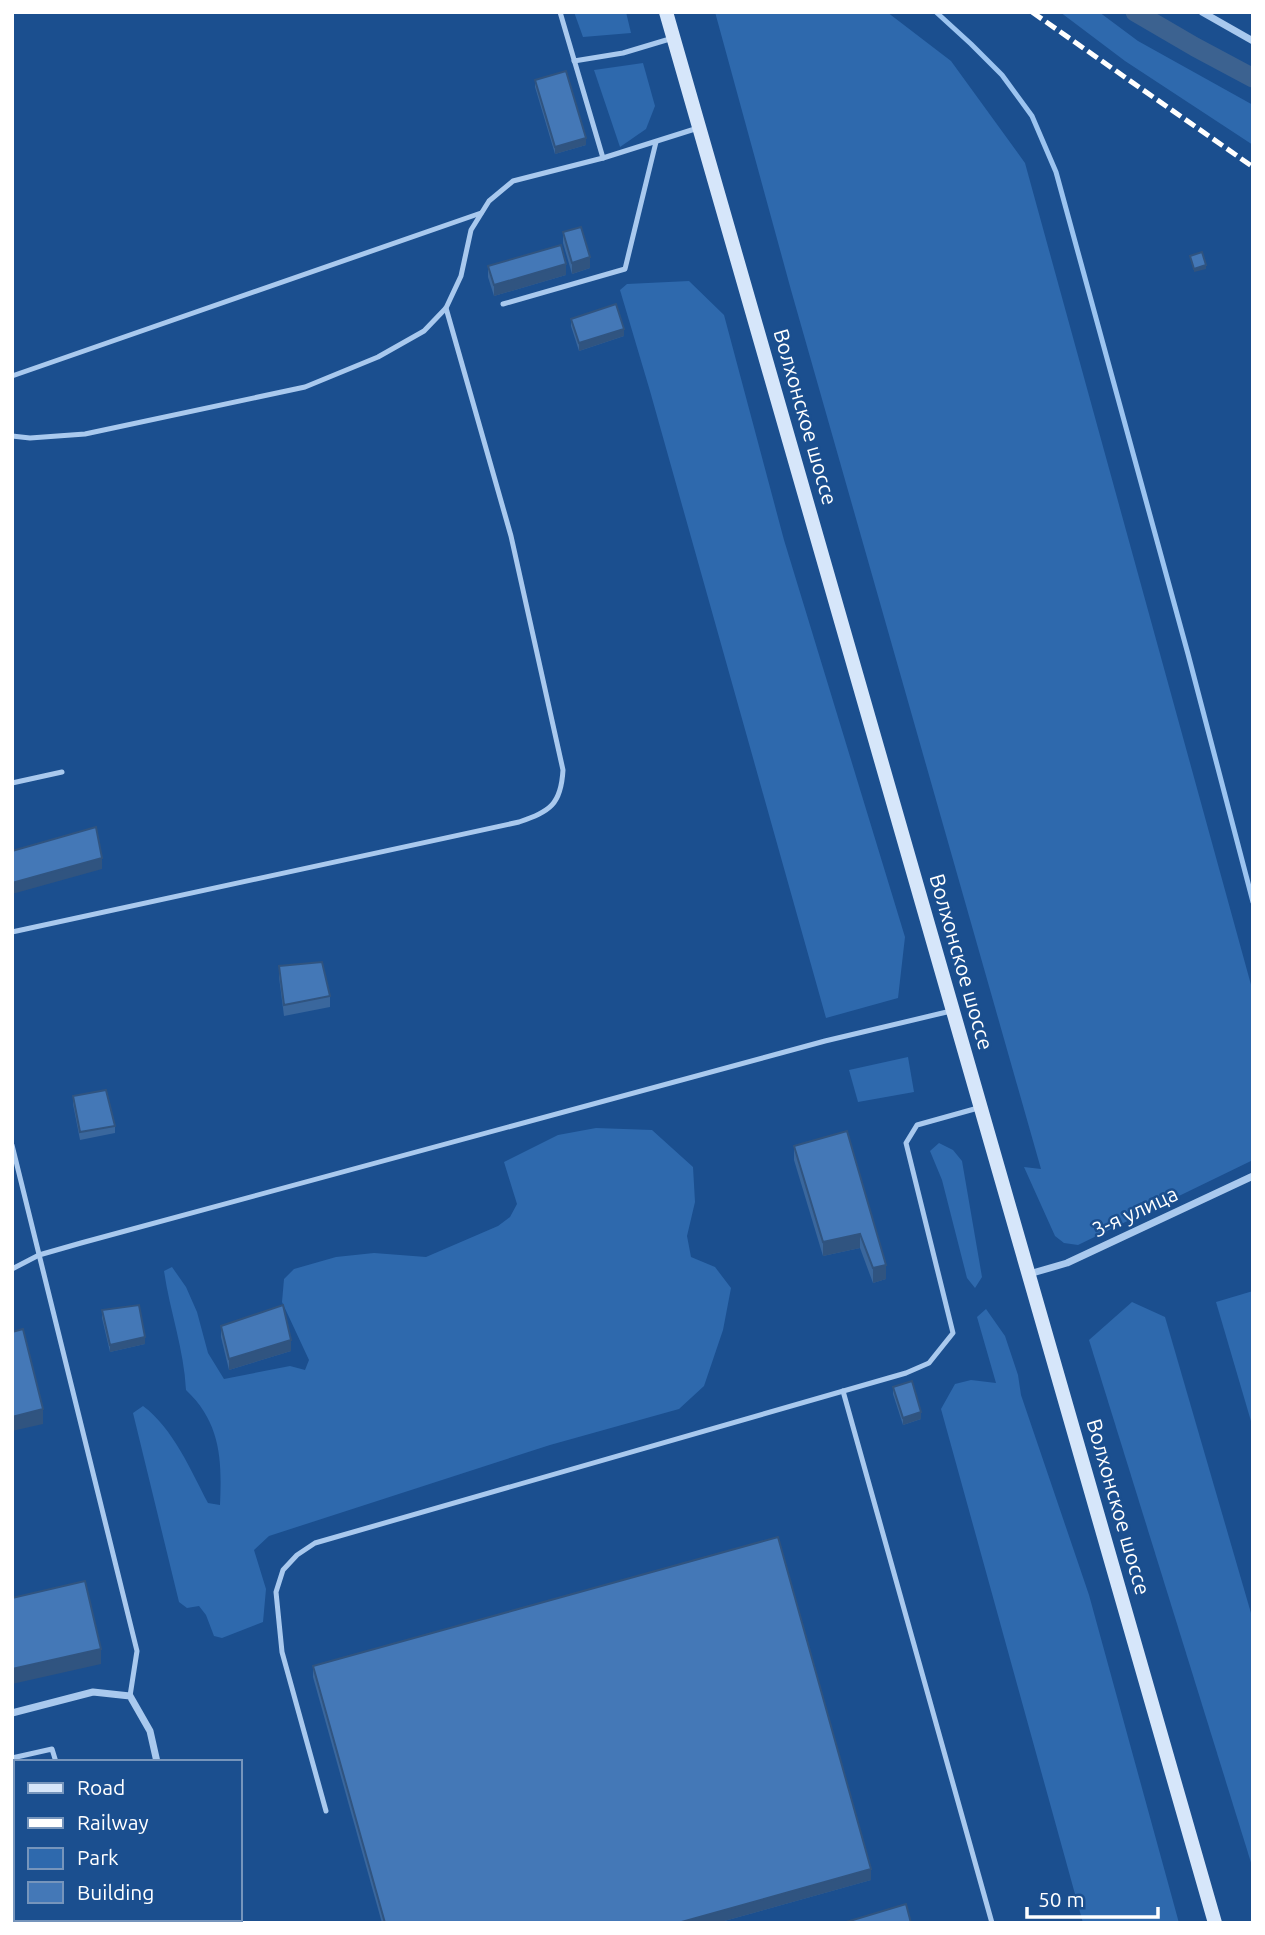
<svg xmlns="http://www.w3.org/2000/svg" width="1265" height="1935" font-family="Ubuntu,sans-serif">
  <rect width="100%" height="100%" fill="#1b4f8f"/>
  <!-- green -->
  <g fill="#2e69ad">
    <polygon points="574,12 626,12 631,33 583,37"/>
    <polygon points="715,12 887,12 951,61 1025,163 1253,992 1253,1160 1078,1245 1064,1243 1055,1236 1024,1167 1041,1169 791,290"/>
    <polygon points="1060,12 1099,12 1138,41 1253,105 1253,145 1125,61"/>
    <polygon points="643,63 655,106 646,129 620,147 594,70"/>
    <polygon points="689,281 724,315 784,540 905,937 898,998 826,1018 650,391 620,290 627,284"/>
    <polygon points="908,1057 914,1092 858,1102 849,1070"/>
    <path d="M596 1128 652 1130 693 1167 695 1202 687 1236 691 1257 715 1267 731 1288 723 1330 704 1386 679 1409 550 1445 269 1536 254 1550 266 1589 263 1622 222 1638 214 1636 206 1615 199 1606 187 1608 179 1602 133 1413 143 1406C173 1428 191 1471 208 1503L220 1505C222 1460 221 1423 186 1390 184 1349 170 1312 164 1271L172 1267 186 1287 197 1312 208 1353 224 1379 290 1366 305 1370 309 1360 282 1302 284 1279 294 1269 336 1257 374 1253 426 1257 498 1226 510 1217 517 1204 504 1162 558 1135Z"/>
    <polygon points="939,1143 953,1150 962,1161 982,1277 975,1288 967,1278 942,1180 930,1151"/>
    <polygon points="1253,1291 1253,1428 1216,1302"/>
    <polygon points="1132,1302 1165,1317 1253,1620 1253,1869 1089,1340"/>
    <polygon points="986,1309 1005,1336 1018,1375 1021,1395 1089,1595 1179,1923 1083,1923 941,1409 955,1384 971,1380 996,1383 977,1317"/>
  </g>
  <g fill="none" stroke-linecap="round" stroke-linejoin="round">
    <!-- stream -->
    <polyline stroke="#9cc4f0" stroke-width="5" points="936,12 971,44 1002,75 1032,116 1056,172 1188,654 1253,902"/>
    <!-- canal -->
    <polyline stroke="#3c6290" stroke-width="19" points="1135,12 1195,47 1253,78"/>
    <!-- service -->
    <g stroke="#a9c9ee" stroke-width="5">
      <polyline points="560,12 603,158"/>
      <polyline points="574,61 623,53 673,38"/>
      <polyline points="503,304 625,269 656,142"/>
      <polyline points="12,376 481,213"/>
      <polyline points="12,436 30,438 85,434 305,387 378,357 424,331 446,308 461,276 471,230 489,201 513,181 603,158 698,128"/>
      <polyline points="12,783 62,772"/>
      <path d="M12 932 519 822C550 811 561 805 563 770L511 536 446 308"/>
      <polyline points="12,1145 137,1651 130,1696"/>
      <polyline points="12,1269 39,1255 81,1243 825,1041 951,1011"/>
      <polyline points="843,1391 992,1923"/>
      <polyline points="12,1758 52,1749 56,1762"/>
      <polyline points="326,1811 282,1652 276,1592 283,1570 297,1555 315,1543 906,1373 929,1363 953,1333 906,1143 917,1125 978,1108"/>
      <polyline points="96,1923 110,1919"/>
    </g>
    <!-- minor -->
    <g stroke="#a9c9ee" stroke-width="7">
      <polyline points="1202,12 1253,41"/>
      <polyline points="1029,1274 1067,1263 1253,1176"/>
      <polyline points="12,1713 93,1692 130,1696 150,1731 157,1762"/>
      <polyline points="196,1919 197,1923"/>
    </g>
    <!-- secondary -->
    <polyline stroke="#d6e6fa" stroke-width="14" points="666,12 1215,1923"/>
    <!-- rail -->
    <polyline stroke="#fff" stroke-width="5" stroke-dasharray="12 5" stroke-linecap="butt" points="1032,12 1253,167"/>
  </g>
  <!-- wall -->
  <g fill="#3a679d">
    <polygon points="535,80 586,145 555,154 535,87"/>
    <polygon points="563,232 590,268 572,274 563,243"/>
    <polygon points="488,266 566,275 494,296 488,277"/>
    <polygon points="571,319 624,336 579,351 571,326"/>
    <polygon points="279,966 330,996 330,1007 284,1016 279,977"/>
    <polygon points="73,1096 115,1126 115,1133 80,1140 73,1104"/>
    <polygon points="847,1131 886,1279 873,1283 860,1248 823,1256 794,1160 794,1146"/>
    <polygon points="102,1310 145,1344 110,1352 102,1318"/>
    <polygon points="221,1326 291,1351 229,1370 221,1337"/>
    <polygon points="893,1387 921,1419 903,1425 893,1394"/>
    <polygon points="313,1666 871,1880 717,1923 382,1923 313,1677"/>
  </g>
  <!-- shaded-wall -->
  <g fill="#305480">
    <polygon points="586,138 586,145 555,154 555,147"/>
    <polygon points="590,257 590,268 572,274 572,263"/>
    <polygon points="566,264 566,275 494,296 494,285"/>
    <polygon points="1206,265 1206,269 1194,272 1194,269"/>
    <polygon points="624,329 624,336 579,351 579,343"/>
    <polygon points="102,858 102,869 12,894 12,883"/>
    <polygon points="860,1234 860,1248 823,1256 823,1242"/>
    <polygon points="886,1265 886,1279 873,1283 873,1268"/>
    <polygon points="145,1337 145,1344 110,1352 110,1345"/>
    <polygon points="291,1340 291,1351 229,1370 229,1359"/>
    <polygon points="43,1409 43,1424 12,1431 12,1417"/>
    <polygon points="921,1412 921,1419 903,1425 903,1418"/>
    <polygon points="101,1649 101,1664 12,1684 12,1669"/>
    <polygon points="871,1869 871,1880 717,1923 678,1923"/>
    <polygon points="16,1916 16,1919 32,1919 18,1923 12,1923 12,1917"/>
  </g>
  <!-- building -->
  <g fill="#4478b7" stroke="#305480" stroke-width="2">
    <polygon points="566,71 586,138 555,147 535,80"/>
    <polygon points="581,227 590,257 572,263 563,232"/>
    <polygon points="561,245 566,264 494,285 488,266"/>
    <polygon points="1202,252 1206,265 1194,269 1190,256"/>
    <polygon points="616,304 624,329 579,343 571,319"/>
    <polygon points="96,827 102,858 12,883 12,851"/>
    <polygon points="322,962 330,996 284,1005 279,966"/>
    <polygon points="106,1090 115,1126 80,1132 73,1096"/>
    <polygon points="847,1131 886,1265 873,1268 860,1234 823,1242 794,1146"/>
    <polygon points="139,1305 145,1337 110,1345 102,1310"/>
    <polygon points="283,1305 291,1340 229,1359 221,1326"/>
    <polygon points="23,1329 43,1409 12,1417 12,1332"/>
    <polygon points="912,1381 921,1412 903,1418 893,1387"/>
    <polygon points="778,1537 871,1869 678,1923 385,1923 313,1666"/>
    <polygon points="85,1581 101,1649 12,1669 12,1598"/>
    <polygon points="12,1797 16,1812 16,1916 12,1917"/>
    <polygon points="906,1904 911,1923 843,1923"/>
  </g>
  <g text-anchor="middle" stroke-width="5" stroke-linejoin="round" paint-order="stroke">
    <!-- street labels -->
    <g font-size="21" fill="#fff" stroke="#1b4f8f">
      <text transform="translate(805 417) rotate(74)" y="7">Волхонское шоссе</text>
      <text transform="translate(961 962) rotate(74)" y="7">Волхонское шоссе</text>
      <text transform="translate(1135 1212) rotate(-25)" y="7">3-я улица</text>
      <text transform="translate(1118 1507) rotate(74)" y="7">Волхонское шоссе</text>
    </g>
  </g>
  <!-- border -->
  <rect width="1265" height="1935" fill="none" stroke="#ffffff" stroke-width="28"/>
  <!-- legend -->
  <rect x="14" y="1760" width="228" height="161" fill="#1b4f8f" stroke="#7695bc" stroke-width="2"/>
  <rect x="28" y="1783" width="35" height="10" fill="#d6e6fa" stroke="#7695bc" stroke-width="2"/>
  <text x="77" y="1795" font-size="21" fill="#ffffff">Road</text>
  <rect x="28" y="1818" width="35" height="10" fill="#ffffff" stroke="#7695bc" stroke-width="2"/>
  <text x="77" y="1830" font-size="21" fill="#ffffff">Railway</text>
  <rect x="28" y="1848" width="35" height="21" fill="#2e69ad" stroke="#7695bc" stroke-width="2"/>
  <text x="77" y="1865" font-size="21" fill="#ffffff">Park</text>
  <rect x="28" y="1882" width="35" height="21" fill="#4478b7" stroke="#7695bc" stroke-width="2"/>
  <text x="77" y="1900" font-size="21" fill="#ffffff">Building</text>
  <!-- scale -->
  <path d="M1027 1907v10h131v-10" fill="none" stroke="#ffffff" stroke-width="3.5"/>
  <text x="1038" y="1907" font-size="21" fill="#ffffff" stroke="#1b4f8f" stroke-width="5" paint-order="stroke">50 m</text>
</svg>
